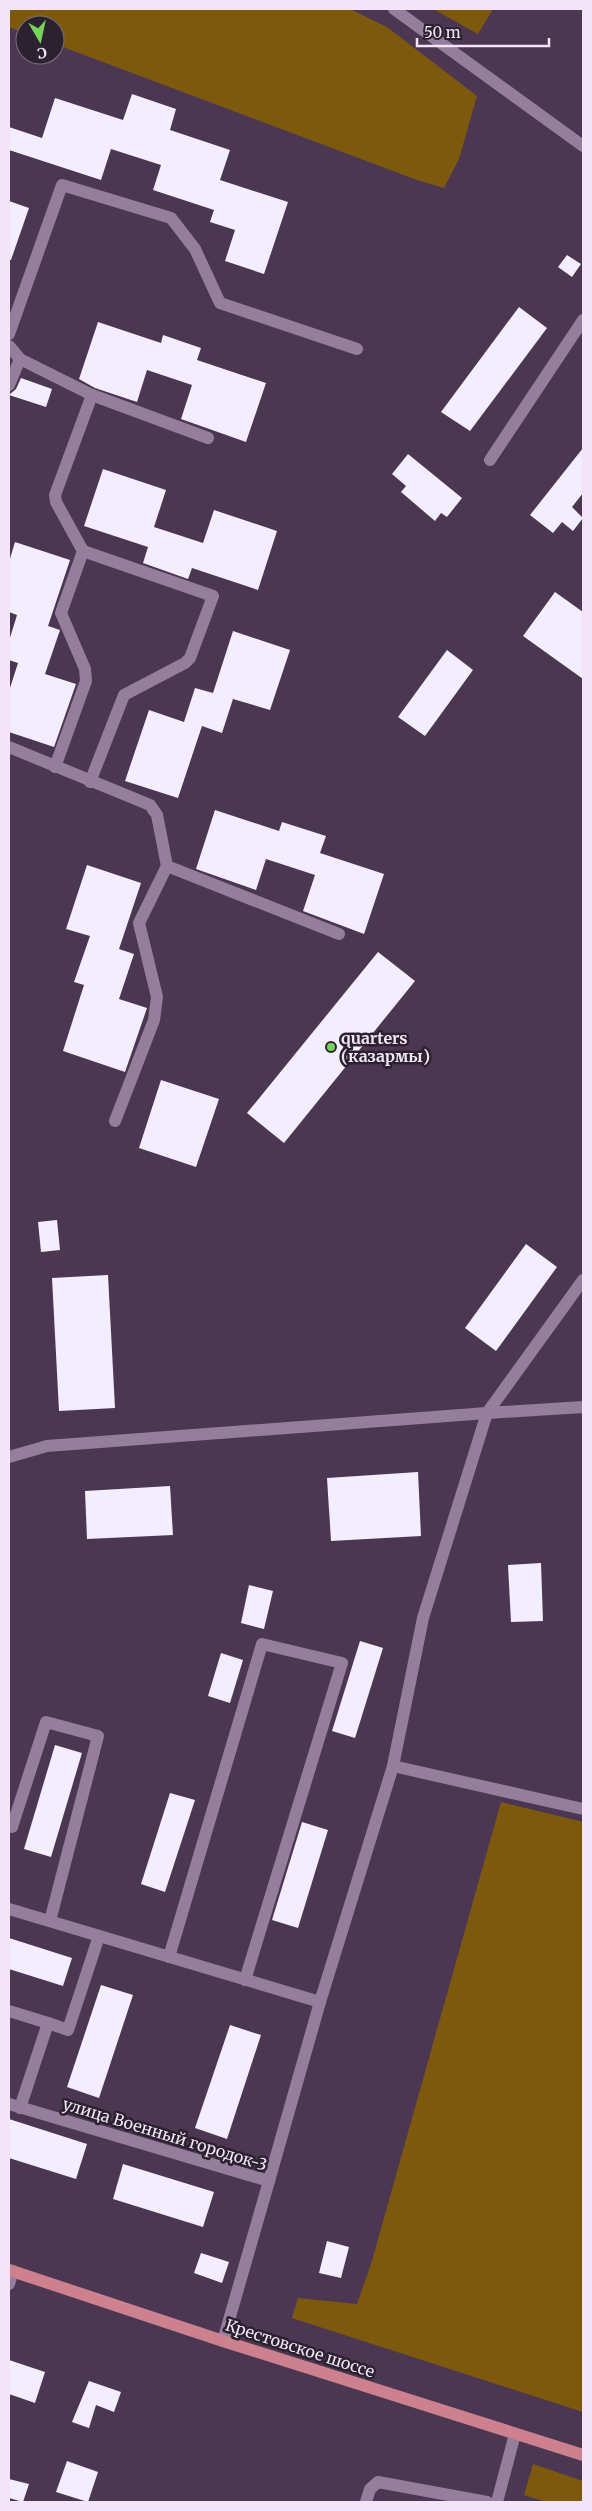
<svg xmlns="http://www.w3.org/2000/svg" width="592" height="2511" font-family="Merriweather,serif">
  <rect width="100%" height="100%" fill="#4c3752"/>
  <!-- green -->
  <g fill="#7d590e">
    <polygon points="9,9 350,9 387,27 477,96 459,159 444,188 417,180 55,44 55,25 25,25 25,33 9,27"/>
    <polygon points="433,9 493,9 478,34"/>
    <polygon points="501,1802 583,1822 583,2412 292,2318 298,2298 357,2304 371,2264"/>
    <polygon points="533,2464 583,2481 583,2502 546,2502 524,2495"/>
  </g>
  <!-- building -->
  <g fill="#f2eefd">
    <polygon points="132,94 176,109 170,130 230,150 220,180 288,202 264,274 225,261 235,230 210,222 214,210 153,190 161,165 111,149 101,180 9,150 9,127 42,138 55,98 123,120"/>
    <polygon points="9,201 29,208 11,260 9,260"/>
    <polygon points="567,255 581,264 572,277 558,267"/>
    <polygon points="519,307 547,328 470,431 441,412"/>
    <polygon points="98,322 161,343 163,335 201,348 197,360 266,383 246,442 181,419 192,385 147,370 137,402 95,388 79,379"/>
    <polygon points="21,378 52,389 46,407 9,395 16,389"/>
    <polygon points="583,448 583,493 572,507 583,518 573,531 562,522 553,533 530,515"/>
    <polygon points="408,454 462,498 447,517 441,513 435,521 401,492 406,486 392,474"/>
    <polygon points="103,469 166,490 154,527 203,543 214,510 277,531 258,590 192,568 188,579 143,563 148,547 84,526"/>
    <polygon points="15,542 70,560 48,626 60,630 45,674 76,684 54,747 9,732 9,691 18,663 9,660 9,641 17,615 9,612 9,562"/>
    <polygon points="555,592 583,612 583,679 523,636"/>
    <polygon points="233,631 290,650 270,710 233,699 222,733 202,726 178,798 125,781 149,710 184,722 195,688 213,693"/>
    <polygon points="447,650 473,670 425,736 398,717"/>
    <polygon points="215,810 279,831 282,822 326,836 320,853 384,874 364,934 303,911 315,875 266,859 256,890 196,869"/>
    <polygon points="87,865 141,883 119,949 134,954 119,999 147,1008 125,1072 63,1051 84,985 74,982 90,936 66,929"/>
    <polygon points="378,952 415,981 284,1143 247,1113"/>
    <polygon points="161,1080 219,1099 196,1167 139,1148"/>
    <polygon points="57,1220 60,1250 41,1252 38,1222"/>
    <polygon points="526,1244 557,1267 496,1351 465,1328"/>
    <polygon points="108,1275 115,1408 59,1411 52,1278"/>
    <polygon points="418,1472 421,1536 331,1541 327,1478"/>
    <polygon points="170,1486 173,1535 87,1539 85,1491"/>
    <polygon points="541,1563 543,1621 511,1622 508,1565"/>
    <polygon points="249,1585 273,1591 264,1629 241,1623"/>
    <polygon points="360,1641 383,1648 355,1738 332,1731"/>
    <polygon points="221,1653 243,1660 230,1703 208,1696"/>
    <polygon points="55,1745 82,1753 51,1857 24,1849"/>
    <polygon points="170,1793 195,1800 165,1892 141,1884"/>
    <polygon points="302,1822 328,1830 298,1928 272,1920"/>
    <polygon points="9,1938 72,1958 63,1986 9,1969"/>
    <polygon points="101,1985 133,1995 99,2098 67,2087"/>
    <polygon points="230,2025 261,2035 227,2139 195,2128"/>
    <polygon points="9,2119 87,2144 76,2179 9,2158"/>
    <polygon points="123,2164 214,2192 203,2227 113,2199"/>
    <polygon points="327,2241 349,2247 341,2278 319,2273"/>
    <polygon points="201,2253 229,2262 222,2283 194,2273"/>
    <polygon points="9,2360 45,2372 35,2403 9,2394"/>
    <polygon points="89,2381 121,2392 114,2412 96,2405 89,2428 72,2422"/>
    <polygon points="67,2461 98,2472 88,2502 56,2492"/>
    <polygon points="9,2479 29,2484 23,2502 9,2498"/>
  </g>
  <g fill="none" stroke-linecap="round" stroke-linejoin="round">
    <!-- minor -->
    <g stroke="#957d9c" stroke-width="12">
      <polyline points="394,9 583,146"/>
      <polyline points="9,334 62,185 171,218 195,249 220,303 357,349"/>
      <polyline points="9,346 20,359 9,385"/>
      <polyline points="20,359 92,395 208,438"/>
      <polyline points="490,460 583,320"/>
      <polyline points="83,551 213,596 190,658 185,663 124,695 90,782"/>
      <polyline points="9,747 150,805 157,815 167,866 339,934"/>
      <polyline points="55,767 86,681 85,669 61,613 83,551 56,502 55,495 92,395"/>
      <polyline points="115,1121 154,1020 157,997 139,923 167,866"/>
      <polyline points="9,1457 47,1446 487,1413 583,1280"/>
      <polyline points="393,1766 583,1809"/>
      <polyline points="9,1826 12,1827 46,1722 98,1736 50,1921"/>
      <polyline points="9,1909 320,2002"/>
      <polyline points="169,1957 262,1644 342,1663 245,1980"/>
      <polyline points="9,2011 48,2023"/>
      <polyline points="9,2104 269,2181 223,2341"/>
      <polyline points="20,2108 48,2023 68,2030 99,1936"/>
      <polyline points="269,2181 320,2002 393,1766 423,1618 487,1413 583,1407"/>
      <polyline points="9,2284 13,2271"/>
      <polyline points="366,2502 370,2489 378,2482 487,2502"/>
      <polyline points="497,2502 515,2434"/>
    </g>
    <!-- major -->
    <polyline stroke="#cd818f" stroke-width="12" points="9,2270 223,2341 583,2455"/>
  </g>
  <!-- markers -->
  <circle fill="#77d259" stroke="#2c222f" stroke-width="2" cx="331" cy="1047" r="5"/>
  <g text-anchor="middle" stroke-width="5" stroke-linejoin="round" paint-order="stroke">
    <!-- poi labels -->
    <g font-size="16" font-weight="bold" fill="#f3e5f7" stroke="#2c222f" text-anchor="start">
      <text x="341" y="1044">quarters<tspan x="341" dy="18">(казармы)</tspan></text>
    </g>
    <!-- street labels -->
    <g font-size="16" fill="#f3e5f7" stroke="#2c222f">
      <text transform="translate(165 2134) rotate(17)" y="6">улица Военный городок-3</text>
      <text transform="translate(300 2348) rotate(18)" y="6">Крестовское шоссе</text>
    </g>
  </g>
  <!-- border -->
  <rect width="592" height="2511" fill="none" stroke="#f3e5f7" stroke-width="20"/>
  <!-- north arrow -->
  <g transform="translate(40 40) rotate(171)"><circle r="24" fill="#2c222f" stroke="#7c707f"/>
  <path d="M0-4L9 19L0 12L-9 19Z" fill="#77d259"/>
  <text y="-8" font-size="14" font-weight="bold" text-anchor="middle" fill="#f3e5f7">С</text>
  </g>
  <!-- scale -->
  <path d="M417 38v8h132v-8" fill="none" stroke="#f3e5f7" stroke-width="2.5"/>
  <text x="424" y="38" font-size="15" fill="#f3e5f7" stroke="#2c222f" stroke-width="4" paint-order="stroke">50 m</text>
</svg>
